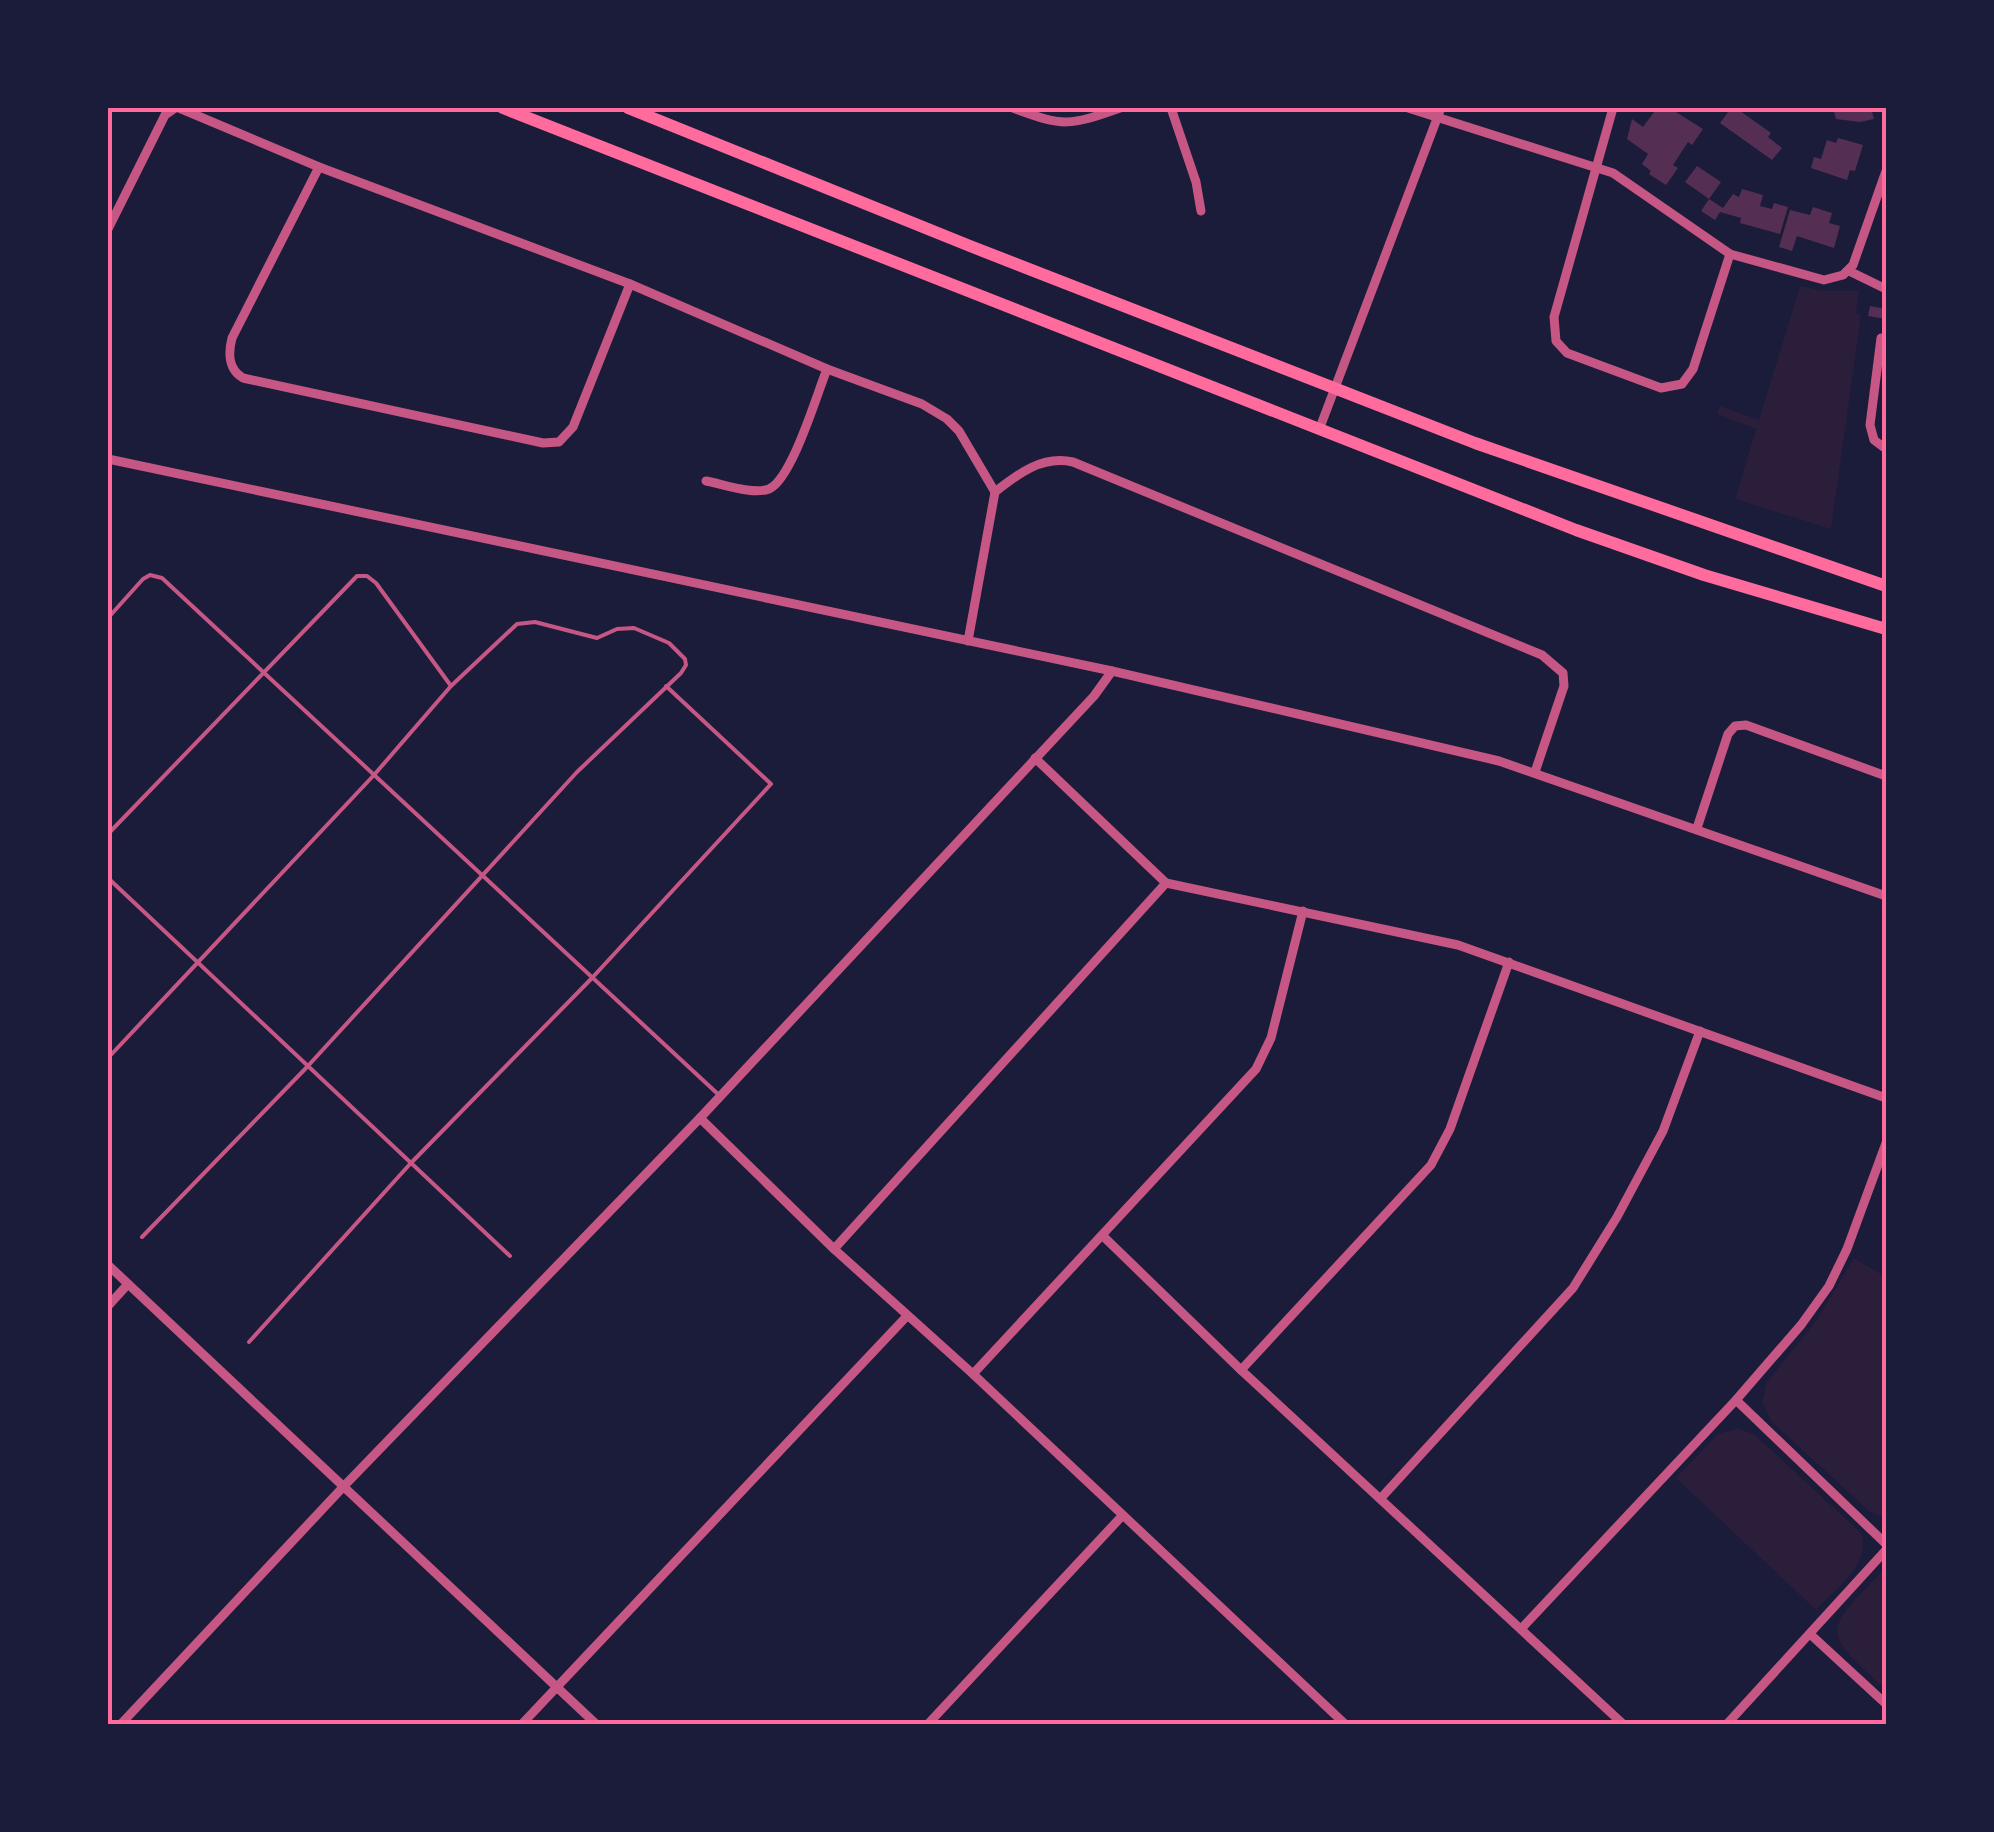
<svg xmlns="http://www.w3.org/2000/svg" width="1994" height="1832" font-family="'Roboto Condensed',sans-serif">
  <rect width="100%" height="100%" fill="#1b1b3a"/>
  <!-- green -->
  <g fill="#2a1e3b">
    <polygon points="1800,286 1825,291 1859,291 1856,313 1861,315 1831,529 1735,499 1756,429 1717,414 1720,406 1759,420"/>
    <polygon points="1854,1258 1886,1277 1886,1519 1869,1511 1771,1421 1762,1402 1767,1382 1816,1321"/>
    <path d="M1738 1428 1755 1435 1861 1533C1871 1565 1836 1588 1816 1610L1676 1478 1718 1434Z"/>
    <path d="M1886 1567V1690C1818 1626 1824 1634 1886 1567Z"/>
  </g>
  <!-- building -->
  <g fill="#542f53">
    <polygon points="1657,108 1676,112 1703,129 1692,145 1688,142 1673,165 1678,168 1666,185 1649,174 1651,171 1642,164 1648,154 1627,139 1632,119 1643,127"/>
    <polygon points="1731,108 1736,108 1771,133 1768,137 1782,148 1772,160 1720,123"/>
    <polygon points="1833,108 1871,108 1874,119 1860,122 1836,119"/>
    <polygon points="1838,138 1863,145 1855,171 1850,170 1847,180 1811,168 1814,157 1821,159 1827,140 1836,143"/>
    <polygon points="1697,166 1721,182 1709,199 1685,182"/>
    <polygon points="1742,189 1763,195 1760,206 1772,209 1774,203 1788,207 1780,234 1740,223 1741,218 1720,212 1715,220 1701,211 1709,199 1723,208 1733,194 1739,197"/>
    <polygon points="1813,207 1832,213 1829,223 1840,226 1834,248 1797,236 1792,251 1779,247 1790,210 1810,215"/>
    <polygon points="1870,306 1886,309 1886,319 1868,316"/>
  </g>
  <g fill="none" stroke-linecap="round" stroke-linejoin="round">
    <!-- service -->
    <g stroke="#c65784" stroke-width="4">
      <polyline points="108,618 143,579 150,575 162,578 720,1096"/>
      <polyline points="108,834 357,576 367,576 376,583 451,686"/>
      <polyline points="108,878 510,1256"/>
      <polyline points="108,1058 374,775 451,686 517,624 535,622 597,638 617,629 634,628 669,643 685,659 686,665 681,673 577,772 307,1067 142,1237"/>
      <polyline points="249,1342 410,1164 592,978 771,784 666,686"/>
    </g>
    <!-- minor -->
    <g stroke="#c65784" stroke-width="9">
      <polyline points="179,108 319,167 630,284 827,369 922,404 947,419 959,431 995,492"/>
      <path d="M1013 108C1064 127 1069 126 1120 108"/>
      <polyline points="1171,108 1196,182 1201,211"/>
      <polyline points="1408,108 1613,173 1730,254 1824,280 1843,275 1853,265 1886,171"/>
      <polyline points="1613,108 1554,317 1556,341 1567,353 1661,388 1682,384 1693,369 1730,254"/>
      <path d="M319 167 232 338C228 354 228 369 243 378L543 443 559 442 573 427 630 284"/>
      <polyline points="108,229 165,115 175,108"/>
      <polyline points="1849,271 1886,289"/>
      <polyline points="1881,338 1870,425 1874,440 1886,449"/>
      <polyline points="1319,430 1441,108"/>
      <polyline points="108,459 1112,671 1499,761 1886,896"/>
      <path d="M706 481C723 484 753 495 769 489 792 479 817 394 827 369"/>
      <path d="M968 641 995 492C1018 474 1042 455 1073 462L1542 655 1563 673 1564 686 1535 772"/>
      <polyline points="1035,758 1166,883 1458,945 1886,1098"/>
      <polyline points="1697,828 1728,734 1735,726 1746,725 1886,776"/>
      <polyline points="700,1118 834,1249 973,1374 1345,1724"/>
      <polyline points="1103,1236 1241,1370 1623,1724"/>
      <polyline points="834,1249 1166,883"/>
      <polyline points="108,1265 596,1724"/>
      <polyline points="108,1306 128,1284"/>
      <polyline points="1241,1370 1431,1165 1450,1129 1509,962"/>
      <polyline points="973,1374 1256,1069 1271,1038 1303,911"/>
      <polyline points="1736,1400 1886,1544"/>
      <polyline points="1381,1498 1573,1288 1617,1217 1663,1131 1700,1031"/>
      <polyline points="1521,1629 1736,1400 1801,1325 1829,1286 1847,1249 1886,1143"/>
      <polyline points="1810,1634 1886,1704"/>
      <polyline points="121,1724 345,1485 700,1118 1094,696 1112,671"/>
      <polyline points="522,1724 907,1316"/>
      <polyline points="928,1724 1122,1516"/>
      <polyline points="1727,1724 1886,1550"/>
    </g>
    <!-- secondary -->
    <g stroke="#ff6b9d" stroke-width="12">
      <polyline points="503,108 1576,530 1704,575 1886,629"/>
      <polyline points="628,108 970,246 1475,443 1886,586"/>
    </g>
  </g>
  <!-- border -->
  <rect width="1994" height="1832" fill="none" stroke="#1b1b3a" stroke-width="220"/>
  <rect x="110" y="110" width="1774" height="1612" fill="none" stroke="#ff6b9d" stroke-width="4"/>
</svg>
